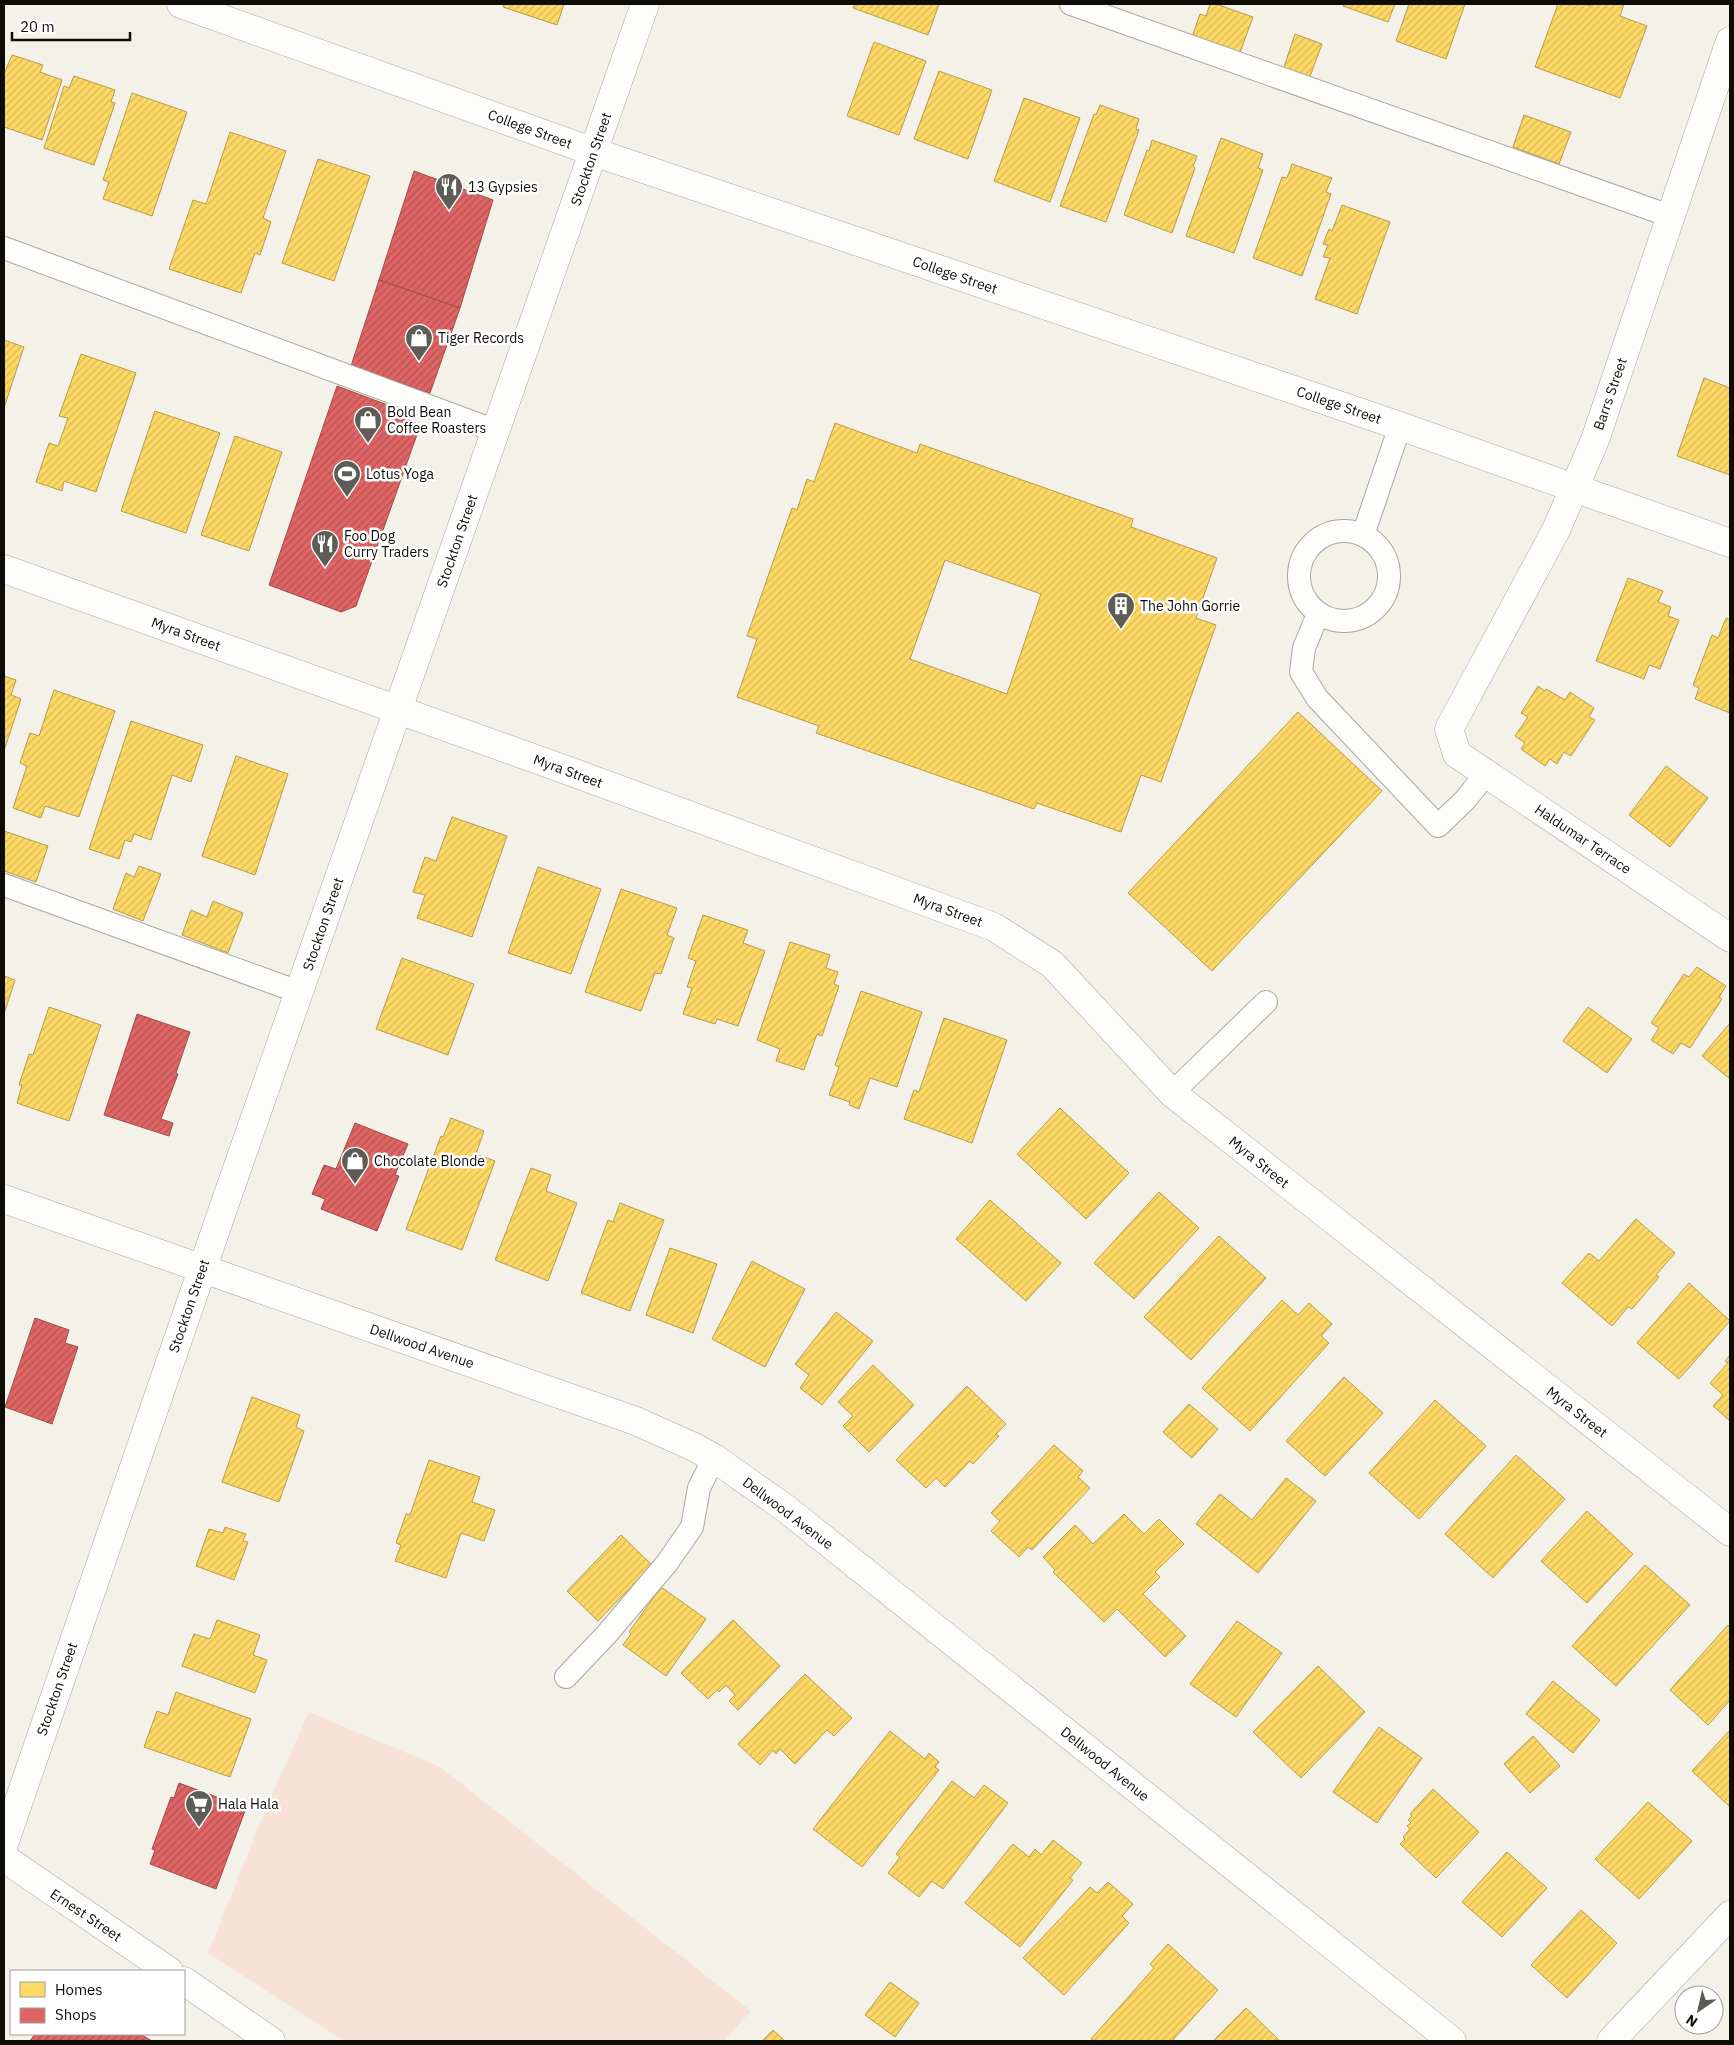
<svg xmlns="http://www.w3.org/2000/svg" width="1734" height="2045" font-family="'IBM Plex Sans',sans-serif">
  <defs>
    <pattern id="homes-hatch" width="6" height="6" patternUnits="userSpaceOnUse" patternTransform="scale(1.25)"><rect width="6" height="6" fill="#ffd966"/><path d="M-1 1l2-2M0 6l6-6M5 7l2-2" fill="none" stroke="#d9b957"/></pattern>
    <pattern id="shops-hatch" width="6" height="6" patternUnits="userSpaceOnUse" patternTransform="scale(1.25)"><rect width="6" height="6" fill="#e06666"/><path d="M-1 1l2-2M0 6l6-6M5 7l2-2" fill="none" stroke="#b45252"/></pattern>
  </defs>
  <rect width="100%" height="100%" fill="#f4f1e9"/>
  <!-- grass -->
  <polygon fill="#f8e2d8" points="309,1712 440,1767 751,2011 724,2041 344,2041 208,1953 266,1808"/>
  <!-- homes -->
  <g fill="url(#homes-hatch)" stroke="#b79c4a" fill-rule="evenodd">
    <polygon points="504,4 564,4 557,25 503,7"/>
    <polygon points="855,4 939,4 928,35 853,8"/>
    <polygon points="1210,4 1216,4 1253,17 1239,55 1192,37 1200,14 1206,16"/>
    <polygon points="1344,4 1395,4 1388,22 1343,6"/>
    <polygon points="1409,4 1465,4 1446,59 1396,41"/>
    <polygon points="1558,4 1585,4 1590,6 1590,4 1624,4 1620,16 1647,26 1620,98 1535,67"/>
    <polygon points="1295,34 1322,44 1309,79 1283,70"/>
    <polygon points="874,42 926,61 899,135 847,116"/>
    <polygon points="12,55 43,65 40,72 62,80 42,140 4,127 4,74"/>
    <polygon points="939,71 992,90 968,159 914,139"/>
    <polygon points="74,76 115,90 111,102 115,103 94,165 44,148 64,86 69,88"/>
    <polygon points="132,93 187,112 152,216 103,199 109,182 103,180"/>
    <polygon points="1024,98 1080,118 1050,202 994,181"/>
    <polygon points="1100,105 1139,119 1136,129 1139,130 1106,222 1060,206 1094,114 1096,115"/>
    <polygon points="1524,115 1571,132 1559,164 1513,147"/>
    <polygon points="230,132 286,151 263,218 271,222 260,255 255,253 241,293 169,269 193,200 206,204"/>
    <polygon points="1221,138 1263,154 1258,168 1263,170 1234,253 1186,236"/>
    <polygon points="1152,140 1197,156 1193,167 1195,168 1172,233 1124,215 1147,150 1149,151"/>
    <polygon points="318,159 370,176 334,281 282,263"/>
    <polygon points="1292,164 1332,178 1326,192 1331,194 1302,276 1253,258 1282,177 1287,178"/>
    <polygon points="1342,205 1390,222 1357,314 1315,299 1330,258 1323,257 1328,245 1323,244 1329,229 1332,231"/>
    <polygon points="4,340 24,347 4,408"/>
    <polygon points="81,354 136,373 96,492 64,481 62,491 36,482 49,443 58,446 68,418 59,416"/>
    <polygon points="1704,378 1730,388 1730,475 1677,456"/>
    <polygon points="155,411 220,433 186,533 121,511"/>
    <path d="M835 423 917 453 920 444 1133 519 1131 527 1217 558 1196 618 1216 625 1161 782 1141 775 1121 832 1037 803 1034 809 816 733 819 726 737 697 757 639 747 636 792 508 797 510 807 479 814 482ZM945 560 1041 594 1007 694 910 659Z"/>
    <polygon points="235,436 282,452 249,551 201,535"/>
    <polygon points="1628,578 1663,591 1658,602 1671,607 1668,616 1679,620 1660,669 1649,665 1644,679 1596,661"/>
    <polygon points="1726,618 1730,620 1730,713 1695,699 1699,688 1693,685 1712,635 1718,638"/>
    <polygon points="4,676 16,680 11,695 21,699 4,751"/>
    <polygon points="1538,686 1545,691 1546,689 1565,700 1570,692 1594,708 1589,717 1595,720 1571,756 1564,752 1557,764 1550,759 1545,766 1521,749 1525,743 1515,736 1528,717 1521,713"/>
    <polygon points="54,690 115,711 79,817 45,806 41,818 13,808 27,766 20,763 30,733 39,736"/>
    <polygon points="1298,712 1382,791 1212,971 1128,893"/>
    <polygon points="131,721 203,745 191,782 172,775 151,840 134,834 131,842 125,840 119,859 89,849"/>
    <polygon points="236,756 288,774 255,875 202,856"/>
    <polygon points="1666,766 1708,798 1670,847 1629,815"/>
    <polygon points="452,817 507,836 472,937 417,918 425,895 413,892 425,857 436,861"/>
    <polygon points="4,831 48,846 36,882 4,871"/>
    <polygon points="139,866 161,874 143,921 113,909 126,873 134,877"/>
    <polygon points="538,867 601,889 571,974 508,953"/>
    <polygon points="621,889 677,908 667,935 674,938 661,974 655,973 641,1011 585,992"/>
    <polygon points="213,901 243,913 228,953 182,935 191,910 207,917"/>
    <polygon points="703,915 748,930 743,943 765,951 738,1026 717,1019 715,1024 683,1014 692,988 687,987 696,961 688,958"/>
    <polygon points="790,942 830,955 826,968 838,972 834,984 839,986 822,1036 817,1034 804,1070 776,1061 780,1049 757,1040"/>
    <polygon points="402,958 474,984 448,1055 376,1029"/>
    <polygon points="1697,967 1726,986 1719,997 1722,999 1690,1048 1681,1043 1673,1054 1651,1040 1659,1028 1651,1023 1684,974 1689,977"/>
    <polygon points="4,976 15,980 4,1014"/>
    <polygon points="861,991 922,1012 897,1087 870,1078 859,1109 849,1105 850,1102 829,1095 839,1067 835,1065"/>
    <polygon points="49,1007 101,1025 69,1121 17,1103 22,1085 19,1085 29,1054 33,1055"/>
    <polygon points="1588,1007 1632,1039 1607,1073 1563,1041"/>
    <polygon points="944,1018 1007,1040 972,1143 904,1119 914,1090 919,1092"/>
    <polygon points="1730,1023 1730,1079 1702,1056"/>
    <polygon points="1060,1108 1129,1173 1086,1219 1017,1154"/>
    <polygon points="451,1118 484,1131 476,1154 495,1161 462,1250 406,1229 441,1136 443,1137"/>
    <polygon points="531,1168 551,1175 546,1191 577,1203 548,1281 495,1260"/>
    <polygon points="1159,1192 1199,1228 1134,1299 1094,1263"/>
    <polygon points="990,1200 1061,1263 1026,1301 956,1239"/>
    <polygon points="620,1203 664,1220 630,1311 581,1293 608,1220 613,1222"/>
    <polygon points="1636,1219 1675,1253 1656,1275 1659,1277 1632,1309 1628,1307 1612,1326 1562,1283 1589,1253 1599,1261"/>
    <polygon points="1219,1236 1266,1278 1191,1360 1144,1317"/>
    <polygon points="670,1248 717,1264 693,1333 646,1315"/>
    <polygon points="752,1261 805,1289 765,1367 712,1339"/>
    <polygon points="1689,1283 1730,1321 1679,1379 1637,1343"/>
    <polygon points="1282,1300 1298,1315 1309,1303 1332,1324 1321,1336 1329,1343 1250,1431 1202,1388"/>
    <polygon points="836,1312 873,1341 822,1405 800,1388 809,1375 795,1364"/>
    <polygon points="1730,1355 1730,1421 1713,1406 1723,1395 1710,1383 1728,1363 1725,1361"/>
    <polygon points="873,1365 914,1405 869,1452 843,1426 853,1416 838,1402"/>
    <polygon points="1344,1377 1383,1413 1325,1476 1286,1441"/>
    <polygon points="967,1386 1006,1424 996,1434 999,1436 973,1464 970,1461 945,1487 936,1478 926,1488 896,1460"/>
    <polygon points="252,1397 300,1415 296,1427 304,1431 279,1502 222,1482"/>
    <polygon points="1435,1400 1486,1446 1419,1519 1369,1473"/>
    <polygon points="1189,1404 1218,1429 1192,1458 1163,1432"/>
    <polygon points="1054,1445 1083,1471 1078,1477 1090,1488 1032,1550 1028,1547 1019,1557 991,1531 1000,1521 991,1513"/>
    <polygon points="1516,1455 1565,1499 1493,1578 1445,1534"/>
    <polygon points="429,1460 480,1477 472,1502 495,1510 484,1541 461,1533 446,1578 395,1561 401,1545 396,1543 406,1514 410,1515"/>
    <polygon points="1286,1478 1316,1501 1258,1573 1196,1524 1220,1494 1252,1520"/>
    <polygon points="1587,1511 1633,1554 1587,1603 1541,1561"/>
    <polygon points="1124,1514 1144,1534 1159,1519 1184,1544 1155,1572 1160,1577 1143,1594 1186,1636 1165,1657 1117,1609 1104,1622 1053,1572 1055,1570 1043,1557 1075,1525 1093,1544"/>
    <polygon points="225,1527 246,1534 243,1541 248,1542 234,1580 196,1566 209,1529 223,1533"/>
    <polygon points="621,1535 652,1565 598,1621 567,1591"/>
    <polygon points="1645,1565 1690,1605 1616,1686 1572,1646"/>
    <polygon points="661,1587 706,1619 666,1676 623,1645 631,1634 629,1632"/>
    <polygon points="217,1620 260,1635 253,1655 267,1660 255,1693 182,1666 194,1634 210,1639"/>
    <polygon points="733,1620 780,1666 738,1710 729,1701 735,1695 726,1685 719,1692 717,1690 708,1699 681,1673"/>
    <polygon points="1237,1621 1282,1653 1236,1717 1190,1684"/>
    <polygon points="1728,1625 1730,1627 1730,1700 1708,1725 1670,1690"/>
    <polygon points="1318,1666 1365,1712 1301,1778 1253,1732"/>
    <polygon points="805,1674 852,1718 834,1736 827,1730 795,1764 780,1749 776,1754 773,1750 760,1765 738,1744"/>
    <polygon points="1553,1681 1600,1720 1573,1753 1526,1714"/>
    <polygon points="176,1692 251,1719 230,1777 144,1747 157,1711 168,1715"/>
    <polygon points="1379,1727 1422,1758 1377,1823 1333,1792"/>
    <polygon points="1730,1730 1730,1807 1692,1771"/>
    <polygon points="890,1731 925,1759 929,1753 939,1762 935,1767 939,1770 862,1867 813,1829"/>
    <polygon points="1533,1736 1560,1766 1530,1793 1504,1764"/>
    <polygon points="952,1781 974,1798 984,1785 1008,1803 943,1889 932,1881 919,1897 888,1873 900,1857 896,1854"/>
    <polygon points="1433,1789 1479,1832 1436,1878 1400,1844 1405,1839 1403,1837 1410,1829 1407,1826 1411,1823 1408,1820 1412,1816 1410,1814"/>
    <polygon points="1648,1802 1692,1841 1639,1899 1595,1859"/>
    <polygon points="1053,1840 1082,1863 1070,1878 1073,1880 1020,1947 965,1903 1013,1844 1029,1857 1035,1849 1041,1855"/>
    <polygon points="1507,1852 1547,1888 1502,1937 1462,1902"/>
    <polygon points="1108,1882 1133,1904 1122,1916 1129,1923 1064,1995 1023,1958 1090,1887 1097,1893"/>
    <polygon points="1581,1910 1617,1943 1567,1998 1531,1965"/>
    <polygon points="1168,1944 1218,1990 1172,2041 1094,2041 1091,2039 1154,1968 1150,1964"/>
    <polygon points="890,1982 919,2003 895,2037 865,2015"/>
    <polygon points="1246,2008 1280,2041 1213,2041"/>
    <polygon points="773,2030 785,2041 762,2041"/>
  </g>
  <!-- shops -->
  <g fill="url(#shops-hatch)" stroke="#a14b4a">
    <polygon points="414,171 493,200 460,308 379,280"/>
    <polygon points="379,280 460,308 430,393 351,366"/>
    <polygon points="337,386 409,413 419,429 356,606 341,612 269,585"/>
    <polygon points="137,1014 190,1032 176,1073 178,1074 161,1119 173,1123 169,1136 104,1115"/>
    <polygon points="355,1123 408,1144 395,1175 399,1176 377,1231 321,1209 325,1199 312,1194 324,1165 336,1169"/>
    <polygon points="35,1318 69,1330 65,1343 78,1347 52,1424 5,1407"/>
    <polygon points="179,1783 246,1808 216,1889 150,1864 155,1850 152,1849 171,1797 174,1798"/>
    <polygon points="35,2034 140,2034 152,2041 30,2041"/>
  </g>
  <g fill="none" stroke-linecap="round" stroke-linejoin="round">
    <defs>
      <g id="service">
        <polyline points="1071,4 1670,216"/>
        <polyline points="4,248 496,431"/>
        <circle cx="1344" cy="576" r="45"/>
        <polyline points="1363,535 1400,426"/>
        <polyline points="1318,614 1304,648 1301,672 1317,698 1438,826 1465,800 1486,774"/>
        <polyline points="4,885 299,992"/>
        <polyline points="1172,1093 1266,1002"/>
        <polyline points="566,1677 606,1635 667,1563 692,1527 699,1488 714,1458"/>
      </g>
      <g id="minor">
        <polyline points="1730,41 1595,440 1556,530 1449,729 1457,754 1730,938"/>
        <polyline points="1574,488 1730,543"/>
        <polyline points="4,569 569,771 994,927 1052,964 1172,1093 1730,1532"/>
        <polyline points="4,1199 636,1421 694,1447 714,1458 785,1508 1452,2041"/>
        <polyline points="4,1858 169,1971"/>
        <polyline points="184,1981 271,2041"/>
        <polyline points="1611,2041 1730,1915"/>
      </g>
      <polyline id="tertiary" points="181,4 594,152 1400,426 1574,488"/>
      <polyline id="secondary" points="4,1844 224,1206 645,4"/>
    </defs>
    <!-- service casing -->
    <use href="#service" stroke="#a9a7a0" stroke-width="24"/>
    <!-- minor casing -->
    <use href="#minor" stroke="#a9a7a0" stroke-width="29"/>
    <!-- tertiary casing -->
    <use href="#tertiary" stroke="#a9a7a0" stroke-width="29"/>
    <!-- secondary casing -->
    <use href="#secondary" stroke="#a9a7a0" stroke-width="29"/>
    <!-- service -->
    <use href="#service" stroke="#fdfdfc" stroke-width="22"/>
    <!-- minor -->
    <use href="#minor" stroke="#fdfdfc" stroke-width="28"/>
    <!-- tertiary -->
    <use href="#tertiary" stroke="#fdfdfc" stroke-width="28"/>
    <!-- secondary -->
    <use href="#secondary" stroke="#fdfdfc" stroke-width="28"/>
  </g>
  <!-- icons -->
  <defs>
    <symbol id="restaurant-pin" viewBox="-11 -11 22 30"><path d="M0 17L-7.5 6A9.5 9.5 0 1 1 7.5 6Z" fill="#5e5c56" stroke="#fff"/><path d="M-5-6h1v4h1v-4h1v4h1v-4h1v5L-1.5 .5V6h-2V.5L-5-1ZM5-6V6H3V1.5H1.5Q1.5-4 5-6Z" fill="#fff"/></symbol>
    <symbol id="shop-pin" viewBox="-11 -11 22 30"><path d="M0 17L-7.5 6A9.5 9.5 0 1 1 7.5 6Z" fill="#5e5c56" stroke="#fff"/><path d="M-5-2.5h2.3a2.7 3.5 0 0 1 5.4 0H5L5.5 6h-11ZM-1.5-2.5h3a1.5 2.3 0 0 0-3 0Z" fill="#fff"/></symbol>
    <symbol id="stadium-pin" viewBox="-11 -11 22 30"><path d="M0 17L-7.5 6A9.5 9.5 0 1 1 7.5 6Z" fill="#5e5c56" stroke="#fff"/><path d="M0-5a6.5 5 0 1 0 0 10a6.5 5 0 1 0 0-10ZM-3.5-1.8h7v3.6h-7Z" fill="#fff"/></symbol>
    <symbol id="building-pin" viewBox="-11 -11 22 30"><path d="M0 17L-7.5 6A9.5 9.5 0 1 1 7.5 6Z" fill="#5e5c56" stroke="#fff"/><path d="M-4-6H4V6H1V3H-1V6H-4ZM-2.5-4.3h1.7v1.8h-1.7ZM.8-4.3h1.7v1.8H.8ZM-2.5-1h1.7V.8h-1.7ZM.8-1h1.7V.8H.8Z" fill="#fff"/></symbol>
    <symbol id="supermarket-pin" viewBox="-11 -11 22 30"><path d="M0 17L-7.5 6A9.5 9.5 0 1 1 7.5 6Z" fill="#5e5c56" stroke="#fff"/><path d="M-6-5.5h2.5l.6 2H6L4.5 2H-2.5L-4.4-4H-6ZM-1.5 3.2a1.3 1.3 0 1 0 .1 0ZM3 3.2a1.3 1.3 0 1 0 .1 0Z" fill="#fff"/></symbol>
  </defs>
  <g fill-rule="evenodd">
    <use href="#restaurant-pin" x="433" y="171" width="32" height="43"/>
    <use href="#shop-pin" x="403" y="322" width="32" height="43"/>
    <use href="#shop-pin" x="352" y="404" width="32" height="43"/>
    <use href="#stadium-pin" x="331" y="458" width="32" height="43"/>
    <use href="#restaurant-pin" x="309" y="528" width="32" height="43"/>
    <use href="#building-pin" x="1105" y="590" width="32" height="43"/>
    <use href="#shop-pin" x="339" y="1145" width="32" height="43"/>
    <use href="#supermarket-pin" x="183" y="1788" width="32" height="43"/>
  </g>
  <g text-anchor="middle" stroke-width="5" stroke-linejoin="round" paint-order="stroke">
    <!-- street labels -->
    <g font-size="14" fill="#0e0c07" stroke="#fff">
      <text transform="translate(530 129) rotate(20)" y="5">College Street</text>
      <text transform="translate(591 159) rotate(-71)" y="5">Stockton Street</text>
      <text transform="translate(955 275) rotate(19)" y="5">College Street</text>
      <text transform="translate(1610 394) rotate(-71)" y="5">Barrs Street</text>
      <text transform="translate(1339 405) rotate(19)" y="5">College Street</text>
      <text transform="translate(457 541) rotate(-71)" y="5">Stockton Street</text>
      <text transform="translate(186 634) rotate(20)" y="5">Myra Street</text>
      <text transform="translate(568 771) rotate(20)" y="5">Myra Street</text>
      <text transform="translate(1583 839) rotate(34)" y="5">Haldumar Terrace</text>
      <text transform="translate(948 910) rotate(20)" y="5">Myra Street</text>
      <text transform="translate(323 924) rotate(-71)" y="5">Stockton Street</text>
      <text transform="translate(1259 1162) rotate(39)" y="5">Myra Street</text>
      <text transform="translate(189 1306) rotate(-71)" y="5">Stockton Street</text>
      <text transform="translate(422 1346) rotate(19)" y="5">Dellwood Avenue</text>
      <text transform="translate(1577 1412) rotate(38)" y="5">Myra Street</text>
      <text transform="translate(788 1513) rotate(37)" y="5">Dellwood Avenue</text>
      <text transform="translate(57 1689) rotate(-71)" y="5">Stockton Street</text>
      <text transform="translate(1105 1764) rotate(39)" y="5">Dellwood Avenue</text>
      <text transform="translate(86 1915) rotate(34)" y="5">Ernest Street</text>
    </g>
    <!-- poi labels -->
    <g font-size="14" fill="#0e0c07" stroke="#fff" text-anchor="start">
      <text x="468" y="192">13 Gypsies</text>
      <text x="438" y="343">Tiger Records</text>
      <text x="387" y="417">Bold Bean<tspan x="387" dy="16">Coffee Roasters</tspan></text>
      <text x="366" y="479">Lotus Yoga</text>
      <text x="344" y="541">Foo Dog<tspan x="344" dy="16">Curry Traders</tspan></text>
      <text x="1140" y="611">The John Gorrie</text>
      <text x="374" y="1166">Chocolate Blonde</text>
      <text x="218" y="1809">Hala Hala</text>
    </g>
  </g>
  <!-- border -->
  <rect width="1734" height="2045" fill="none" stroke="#0e0c07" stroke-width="10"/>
  <!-- legend -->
  <rect x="10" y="1970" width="175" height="65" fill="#ffffff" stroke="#9f9e9c"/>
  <rect x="20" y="1982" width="25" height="15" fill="#ffd966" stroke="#9f9e9c"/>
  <text x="55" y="1995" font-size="15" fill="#0e0c07">Homes</text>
  <rect x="20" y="2008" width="25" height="15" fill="#e06666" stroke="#9f9e9c"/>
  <text x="55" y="2020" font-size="15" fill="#0e0c07">Shops</text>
  <!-- north arrow -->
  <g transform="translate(1699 2010) rotate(214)"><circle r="24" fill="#ffffff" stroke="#9f9e9c"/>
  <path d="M0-4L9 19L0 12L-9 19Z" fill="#5e5c56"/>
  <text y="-8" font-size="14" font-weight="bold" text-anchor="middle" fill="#0e0c07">N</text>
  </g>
  <!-- scale -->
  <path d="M12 32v8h118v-8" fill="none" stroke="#0e0c07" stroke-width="2.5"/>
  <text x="20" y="32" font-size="15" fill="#0e0c07" stroke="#ffffff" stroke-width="4" paint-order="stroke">20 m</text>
</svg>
